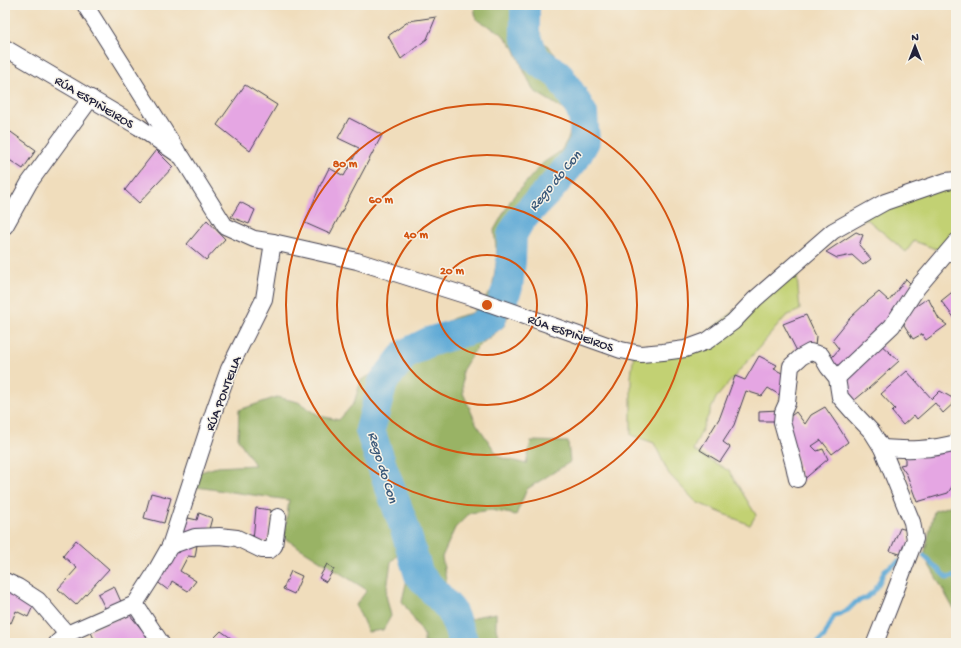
<svg xmlns="http://www.w3.org/2000/svg" width="961" height="648" font-family="'Gochi Hand',sans-serif">
  <rect width="100%" height="100%" fill="#f7f3e8"/>
  <filter id="ink" filterUnits="userSpaceOnUse"><feTurbulence type="fractalNoise" baseFrequency=".025" numOctaves="2"/><feDisplacementMap in="SourceGraphic" scale="8" xChannelSelector="R" yChannelSelector="G"/><feConvolveMatrix kernelMatrix="1 2 1 2 8 2 1 2 1" color-interpolation-filters="sRGB"/></filter>
  <filter id="wash" filterUnits="userSpaceOnUse"><feTurbulence type="fractalNoise" baseFrequency=".012" numOctaves="4" result="noise"/><feDisplacementMap in="SourceGraphic" scale="16" xChannelSelector="R" yChannelSelector="G"/><feGaussianBlur stdDeviation="0.9" result="paint"/><feColorMatrix in="noise" values="0 0 0 0 0 0 0 0 0 0 0 0 0 0 0 0 0 1.4 0 .05"/><feComposite in="paint" operator="in"/></filter>
  <g filter="url(#wash)">
    <rect width="100%" height="100%" fill="#f0ddbc"/>
    <!-- green -->
    <g fill="#c2d173" stroke="#727a57">
      <polygon points="956,180 956,232 941,251 914,241 906,252 868,220 853,220"/>
      <polygon points="796,264 800,310 786,316 716,398 693,450 729,471 756,515 750,525 696,502 669,474 654,443 631,435 631,377 634,352 685,349"/>
    </g>
    <!-- forest -->
    <g fill="#99b365" stroke="#5e6a50">
      <polygon points="474,5 534,5 533,14 543,41 569,70 584,95 591,113 589,152 524,228 522,252 518,290 504,326 476,348 462,371 463,393 476,423 499,457 526,464 531,441 568,442 570,462 527,489 516,515 491,510 470,513 455,528 442,557 447,586 459,603 469,620 479,616 496,613 496,629 500,643 424,643 424,635 402,601 409,570 399,554 391,562 386,595 391,616 383,630 368,632 356,605 367,590 284,538 289,500 189,486 197,473 217,467 255,465 238,439 239,410 277,397 298,402 320,416 339,420 354,403 361,380 387,366 404,344 456,317 472,313 492,290 497,257 494,230 512,198 543,163 561,151 569,137 571,118 560,107 534,91 524,71 514,48 501,33 476,19"/>
      <polygon points="956,504 956,613 924,556 934,511"/>
    </g>
    <g fill="none" stroke-linecap="round" stroke-linejoin="round">
      <!-- stream -->
      <g stroke="#5ca8d5" stroke-width="5">
        <polyline points="924,556 947,578 956,576"/>
        <polyline points="818,643 824,637 834,616 848,610 856,602 866,598 876,589 885,570 898,562"/>
      </g>
      <!-- river -->
      <g stroke="#5ca8d5" stroke-width="30">
        <polyline points="503,299 508,287 511,261 512,235 521,219 551,188 575,159 585,141 583,114 572,95 558,74 536,60 525,34 525,5"/>
        <polyline points="464,643 463,640 451,610 419,575 403,523 382,466 370,430 383,382 405,354 429,342 476,328 492,317"/>
      </g>
    </g>
    <g id="blocks">
      <!-- building -->
      <g fill="#e5a6e3">
        <polygon points="436,17 427,39 401,59 388,36 409,21"/>
        <polygon points="245,85 277,105 250,151 217,125"/>
        <polygon points="349,118 382,135 330,234 305,223 320,186 329,168 344,176 359,148 338,138"/>
        <polygon points="8,130 36,150 23,169 5,157 5,133"/>
        <polygon points="156,150 173,167 139,203 125,190"/>
        <polygon points="240,202 255,210 249,224 231,217"/>
        <polygon points="207,220 225,239 206,260 187,244"/>
        <polygon points="856,232 863,235 859,245 871,259 863,265 852,255 837,258 826,252"/>
        <polygon points="906,279 913,286 895,306 889,318 838,373 828,362 839,349 832,340 850,318 868,301 879,292 889,301"/>
        <polygon points="956,289 956,320 941,301"/>
        <polygon points="928,298 939,319 947,325 926,340 922,334 913,339 904,325 906,313"/>
        <polygon points="806,315 816,336 815,347 798,353 783,324"/>
        <polygon points="880,344 899,361 868,389 850,404 843,378"/>
        <polygon points="759,356 777,365 774,369 784,374 783,397 768,388 762,396 746,391 734,425 723,442 730,447 720,462 700,450 720,417 735,376 745,380"/>
        <polygon points="907,371 932,399 940,391 956,400 956,401 943,413 935,403 917,419 914,415 903,425 892,412 895,409 881,394"/>
        <polygon points="825,407 838,426 848,442 832,454 821,440 812,446 817,451 823,449 828,459 802,481 787,419 796,412 805,424 811,415"/>
        <polygon points="779,410 777,421 759,421 759,411"/>
        <polygon points="956,448 956,478 953,479 953,485 948,493 917,502 907,475 900,465 905,464 905,452"/>
        <polygon points="151,493 171,498 164,523 144,518"/>
        <polygon points="256,508 271,510 268,542 253,540"/>
        <polygon points="199,513 212,518 208,533 182,535 188,518 197,520"/>
        <polygon points="900,528 907,530 909,544 903,555 890,551"/>
        <polygon points="76,540 109,569 76,605 58,589 77,568 63,556"/>
        <polygon points="197,545 195,557 188,556 180,571 196,581 188,591 172,581 168,590 156,581 172,549 179,553 181,548"/>
        <polygon points="327,564 334,569 326,582 319,578"/>
        <polygon points="291,571 302,576 294,594 283,589"/>
        <polygon points="114,586 122,604 107,612 98,594"/>
        <polygon points="5,587 35,602 28,617 16,611 11,623 5,620"/>
        <polygon points="129,614 153,643 129,643 128,642 125,643 87,643 87,642 94,639 90,630"/>
        <polygon points="221,631 238,643 209,643"/>
      </g>
    </g>
  </g>
  <g filter="url(#ink)">
    <use href="#blocks" fill-opacity="0" stroke="#413e4e" stroke-width="1"/>
    <g fill="none" stroke-linecap="round" stroke-linejoin="round">
      <defs>
        <g id="minor">
          <polyline points="85,5 177,151"/>
          <polyline points="5,48 139,127 182,157 225,226 254,239 273,242 357,261 471,297 621,350 641,354 663,352 685,349 707,341 733,322 755,299 833,231 885,202 946,181 956,180"/>
          <polyline points="5,226 29,183 91,98"/>
          <polyline points="837,378 892,326 917,288 956,242"/>
          <path d="M882 448C908 450 931 450 956 443"/>
          <polyline points="797,479 794,465 782,422 783,412 787,403 791,366 801,357 810,352 821,355 828,367 837,378 840,397 854,413 872,432 882,448 912,522 915,539 892,600 875,643"/>
          <polyline points="170,546 195,537 219,536 237,538 262,550 270,550 274,546 278,517"/>
          <polyline points="5,581 18,587 38,600 67,634"/>
          <polyline points="135,604 161,643"/>
          <polyline points="57,643 67,634 135,604 153,576 170,546 214,411 229,369 264,299 273,242"/>
        </g>
      </defs>
      <!-- minor casing -->
      <use href="#minor" stroke="#413e4e" stroke-width="18"/>
      <!-- minor -->
      <use href="#minor" stroke="#fff" stroke-width="16"/>
    </g>
  </g>
  <!-- distance rings -->
  <g fill="none" stroke="#d45411" stroke-width="2">
    <circle cx="487" cy="305" r="50"/>
    <circle cx="487" cy="305" r="100"/>
    <circle cx="487" cy="305" r="150"/>
    <circle cx="487" cy="305" r="201"/>
  </g>
  <g text-anchor="middle" stroke-width="3" stroke-linejoin="round" paint-order="stroke">
    <!-- street labels -->
    <g font-size="13" fill="#22223b" stroke="#f7f3e8">
      <text transform="translate(95 101) rotate(31)" y="5">RÚA ESPIÑEIROS</text>
      <text transform="translate(571 332) rotate(19)" y="5">RÚA ESPIÑEIROS</text>
      <text transform="translate(222 393) rotate(-69)" y="5">RÚA PONTELLA</text>
    </g>
    <!-- water labels -->
    <g font-size="14" font-style="italic" fill="#395879" stroke="#f7f3e8">
      <text transform="translate(554 180) rotate(-50)" y="5">Rego do Con</text>
      <text transform="translate(384 467) rotate(73)" y="5">Rego do Con</text>
    </g>
  </g>
  <circle cx="487" cy="305" r="6" fill="#d45411" stroke="#f7f3e8" stroke-width="2"/>
  <g font-size="12" text-anchor="middle" font-weight="bold" fill="#d45411" stroke="#f7f3e8" stroke-width="3" stroke-linejoin="round" paint-order="stroke">
    <text x="345" y="167">80 m</text>
    <text x="381" y="203">60 m</text>
    <text x="416" y="238">40 m</text>
    <text x="452" y="274">20 m</text>
  </g>
  <!-- margin -->
  <rect width="961" height="648" fill="none" stroke="#f7f3e8" stroke-width="20"/>
  <!-- north arrow -->
  <g transform="translate(915 46)" stroke="#f7f3e8" stroke-width="3" paint-order="stroke">
  <path d="M0-3L7 15L0 10L-7 15Z" fill="#22223b"/>
  <text y="-6" font-size="11" font-weight="bold" text-anchor="middle" fill="#22223b">N</text>
  </g>
</svg>
